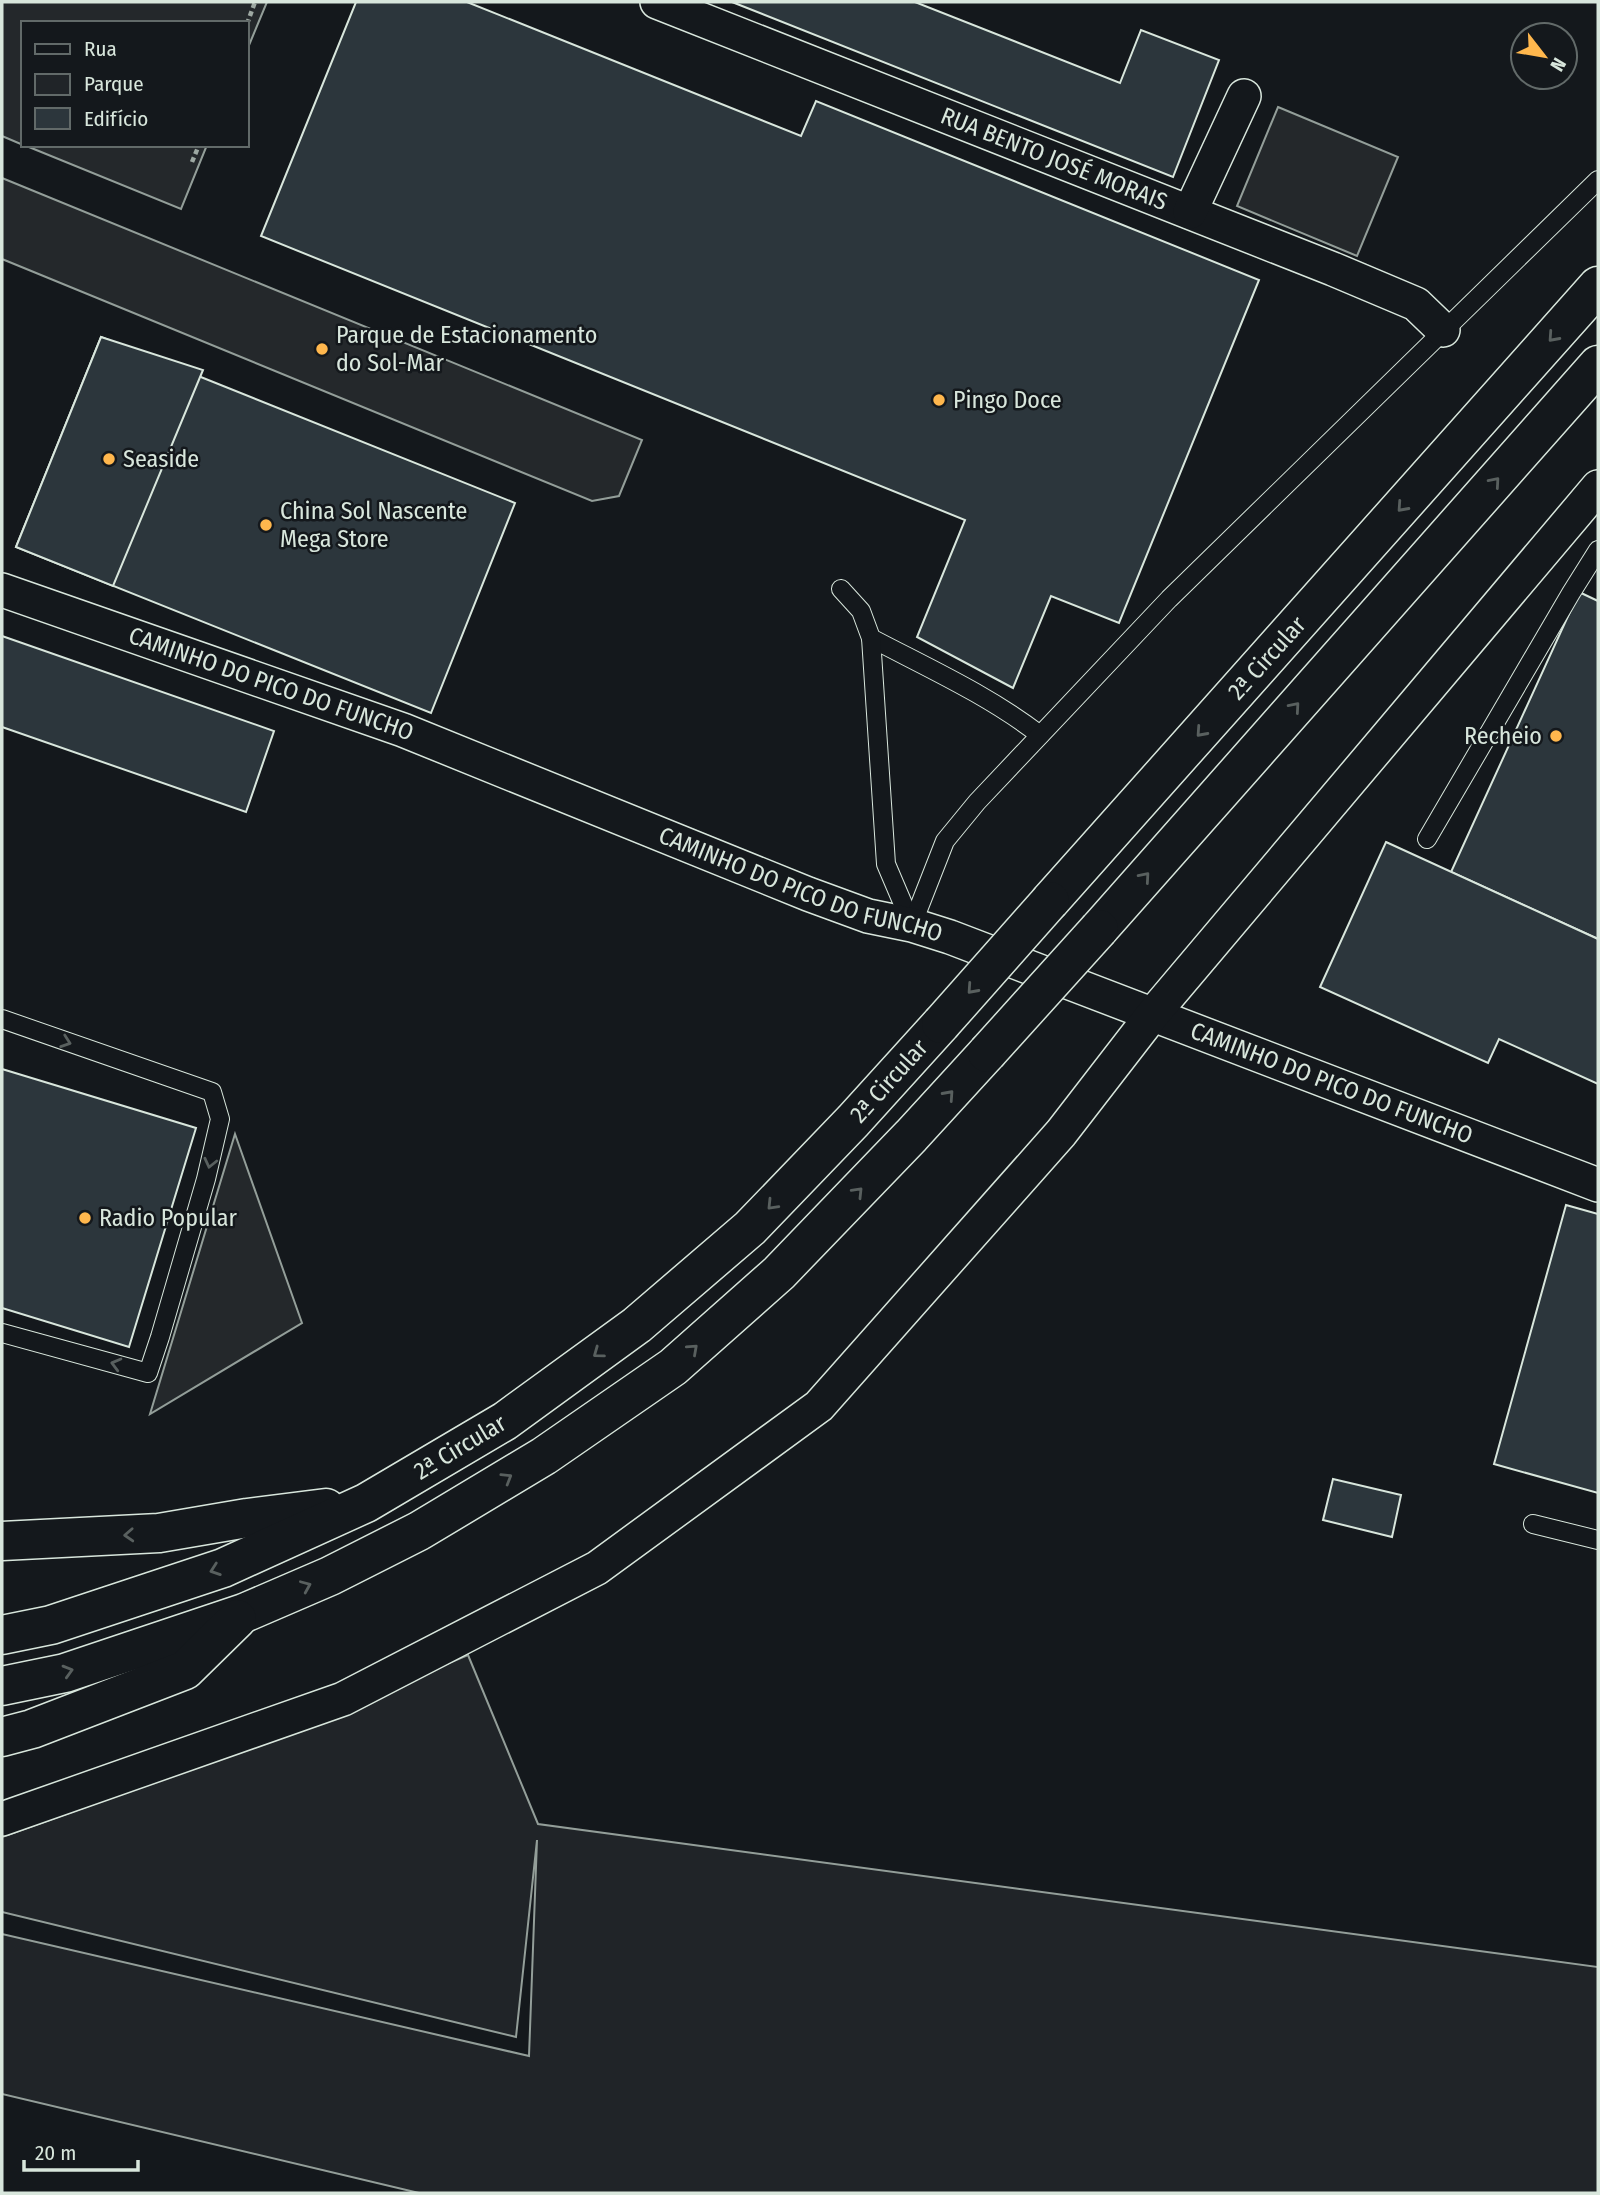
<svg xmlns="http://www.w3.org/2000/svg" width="1600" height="2195" font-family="'Fira Sans Condensed',sans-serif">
  <rect width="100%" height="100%" fill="#14181c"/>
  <!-- green -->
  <polygon fill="#202428" stroke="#939e99" stroke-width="2" points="468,1655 538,1824 1598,1967 1598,2193 419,2193 2,2094 2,1934 529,2056 537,1840 516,2037 2,1912 2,1837 225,1757"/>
  <!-- parking -->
  <g fill="#24282b" stroke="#939e99" stroke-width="2">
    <polygon points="2,2 267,2 247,50 247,23 23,23 23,145 2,136"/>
    <polygon points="1278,107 1398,157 1357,256 1237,206"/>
    <polygon points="24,145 207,145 181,209"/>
    <polygon points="2,178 642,440 619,496 592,501 2,259"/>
    <polygon points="235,1134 302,1323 150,1414"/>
  </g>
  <!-- building -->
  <g fill="#2c363c" stroke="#d8e6dc" stroke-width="2">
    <polygon points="356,2 467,2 801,136 816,101 1259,280 1119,623 1051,596 1013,688 917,637 965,520 261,236"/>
    <polygon points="732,2 915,2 1120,83 1141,30 1219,60 1173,177"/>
    <polygon points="101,337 515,503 431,713 16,547"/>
    <polygon points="101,337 203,370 113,586 16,547"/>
    <polygon points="1579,592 1598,601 1598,939 1451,872"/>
    <polygon points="2,636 274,731 246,812 2,727"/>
    <polygon points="1386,842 1598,939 1598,1084 1499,1039 1488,1063 1320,987"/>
    <polygon points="2,1069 196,1128 129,1347 2,1308"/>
    <polygon points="1566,1205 1598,1214 1598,1493 1494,1464"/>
    <polygon points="1333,1479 1401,1495 1392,1537 1323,1520"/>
  </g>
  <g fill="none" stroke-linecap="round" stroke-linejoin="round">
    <defs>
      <g id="lane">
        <path d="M841 589 861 611 871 638C928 668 988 695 1040 735"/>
        <polyline points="871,638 886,864 912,925"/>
        <polyline points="1427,839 1571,593 1598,550"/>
        <polyline points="912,925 945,841 977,802 1169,599 1598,180"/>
        <polyline points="2,1019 212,1092 220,1119 206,1179 160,1337 148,1373 2,1333"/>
        <polyline points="1533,1524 1598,1540"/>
      </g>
      <g id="street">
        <path id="s1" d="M657 2 1333 269 1416 304 1443 330"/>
        <polyline points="1190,212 1244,96"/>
        <path id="s2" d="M2 590 403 730 808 894 868 916 912 925 950 937 1598 1185"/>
        <polyline points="2,1819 343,1699 597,1568 819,1406 1061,1133 1153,1014 1598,487"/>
      </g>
      <g id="highway">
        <polyline points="1050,901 1598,286"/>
        <polyline points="1099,929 1598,365"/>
        <polyline points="2,1541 159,1533 247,1518 326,1508"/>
        <polyline points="2,1635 51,1625 223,1568 366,1503 505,1421 637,1325 750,1228 853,1121 941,1024"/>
        <polyline points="2,1686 65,1673 244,1613 330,1576 419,1531 544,1456 673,1367 779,1273 911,1136 987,1053"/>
        <polyline points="2,1737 32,1729 185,1670 237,1619"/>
      </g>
    </defs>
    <!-- lane casing -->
    <use href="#lane" stroke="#d8e6dc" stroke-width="20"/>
    <!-- street casing -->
    <use href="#street" stroke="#d8e6dc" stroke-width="36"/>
    <!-- highway casing -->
    <use href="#highway" stroke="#d8e6dc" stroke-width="41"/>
    <!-- path -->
    <g stroke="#9da8a2" stroke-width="4.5" stroke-dasharray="5 3.5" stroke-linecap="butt">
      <polyline points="247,24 255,2"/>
      <polyline points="192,162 199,145"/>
    </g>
    <!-- lane -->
    <use href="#lane" stroke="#14181c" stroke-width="18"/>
    <!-- street -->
    <use href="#street" stroke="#14181c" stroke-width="33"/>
    <!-- highway -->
    <use href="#highway" stroke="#14181c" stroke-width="38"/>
    <defs>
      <g id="highway-bridge">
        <polyline points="941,1024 1050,901"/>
        <polyline points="987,1053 1099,929"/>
      </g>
    </defs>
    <!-- highway-bridge casing -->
    <use href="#highway-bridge" stroke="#d8e6dc" stroke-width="41" stroke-linecap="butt"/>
    <!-- highway-bridge -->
    <use href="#highway-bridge" stroke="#14181c" stroke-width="38"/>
  </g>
  <!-- one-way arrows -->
  <defs><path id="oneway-chevron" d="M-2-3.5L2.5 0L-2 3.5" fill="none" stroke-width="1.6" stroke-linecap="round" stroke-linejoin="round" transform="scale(1.75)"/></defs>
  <g stroke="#59605f">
    <use href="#oneway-chevron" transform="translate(1553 337) rotate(132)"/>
    <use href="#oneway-chevron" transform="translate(1495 482) rotate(-49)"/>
    <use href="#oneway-chevron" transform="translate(1402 507) rotate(132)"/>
    <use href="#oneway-chevron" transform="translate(1295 707) rotate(-49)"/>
    <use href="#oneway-chevron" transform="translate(1201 732) rotate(132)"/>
    <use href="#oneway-chevron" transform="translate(1145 877) rotate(-49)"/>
    <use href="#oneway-chevron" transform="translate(972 989) rotate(132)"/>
    <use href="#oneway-chevron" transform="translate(66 1042) rotate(19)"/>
    <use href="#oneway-chevron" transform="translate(949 1095) rotate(-48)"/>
    <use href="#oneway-chevron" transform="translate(210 1163) rotate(103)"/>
    <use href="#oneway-chevron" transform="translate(858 1192) rotate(-46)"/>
    <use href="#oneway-chevron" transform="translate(772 1205) rotate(134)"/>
    <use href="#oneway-chevron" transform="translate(693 1349) rotate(-42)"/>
    <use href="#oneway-chevron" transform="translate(598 1353) rotate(144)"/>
    <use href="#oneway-chevron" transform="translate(116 1364) rotate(-165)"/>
    <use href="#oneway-chevron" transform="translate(507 1478) rotate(-31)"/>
    <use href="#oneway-chevron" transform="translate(129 1535) rotate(177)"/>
    <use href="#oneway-chevron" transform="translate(215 1570) rotate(161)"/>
    <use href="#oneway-chevron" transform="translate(306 1586) rotate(-23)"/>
    <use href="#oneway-chevron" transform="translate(68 1671) rotate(-16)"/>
  </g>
  <!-- markers -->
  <g fill="#ffb74d" stroke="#14181c" stroke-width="2.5">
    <circle cx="322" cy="349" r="7"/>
    <circle cx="939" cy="400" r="7"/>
    <circle cx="109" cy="459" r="7"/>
    <circle cx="266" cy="525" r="7"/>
    <circle cx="1556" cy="736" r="7"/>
    <circle cx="85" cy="1218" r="7"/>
  </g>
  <g text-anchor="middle" stroke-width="5" stroke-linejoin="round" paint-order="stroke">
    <!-- street labels -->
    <g font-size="24" fill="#d8e6dc" stroke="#14181c">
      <text dy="8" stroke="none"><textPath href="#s1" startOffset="427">RUA BENTO JOSÉ MORAIS</textPath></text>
      <text transform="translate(1267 658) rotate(-48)" y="8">2ª Circular</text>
      <text dy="8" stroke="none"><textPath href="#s2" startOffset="285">CAMINHO DO PICO DO FUNCHO</textPath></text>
      <text dy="8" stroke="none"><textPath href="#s2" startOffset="852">CAMINHO DO PICO DO FUNCHO</textPath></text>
      <text transform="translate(889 1081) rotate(-48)" y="8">2ª Circular</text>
      <text dy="8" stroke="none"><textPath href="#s2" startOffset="1419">CAMINHO DO PICO DO FUNCHO</textPath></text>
      <text transform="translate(460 1447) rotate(-31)" y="8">2ª Circular</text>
    </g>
    <!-- poi labels -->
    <g font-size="24" fill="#d8e6dc" stroke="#14181c" text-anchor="start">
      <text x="336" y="343">Parque de Estacionamento<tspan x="336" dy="28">do Sol-Mar</tspan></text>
      <text x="953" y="408">Pingo Doce</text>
      <text x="123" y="467">Seaside</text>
      <text x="280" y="519">China Sol Nascente<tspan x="280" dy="28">Mega Store</tspan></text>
      <text x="1542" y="744" text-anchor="end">Recheio</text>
      <text x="99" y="1226">Radio Popular</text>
    </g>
  </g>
  <!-- border -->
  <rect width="1600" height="2195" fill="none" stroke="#d8e6dc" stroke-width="7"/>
  <!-- legend -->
  <rect x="21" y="21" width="228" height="126" fill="#14181c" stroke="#626a69" stroke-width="2"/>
  <rect x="35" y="44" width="35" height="10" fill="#14181c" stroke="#626a69" stroke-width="2"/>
  <text x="84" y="56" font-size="21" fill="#d8e6dc">Rua</text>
  <rect x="35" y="74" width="35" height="21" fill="#202428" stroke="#626a69" stroke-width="2"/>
  <text x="84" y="91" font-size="21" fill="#d8e6dc">Parque</text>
  <rect x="35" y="108" width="35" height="21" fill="#2c363c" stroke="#626a69" stroke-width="2"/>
  <text x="84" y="126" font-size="21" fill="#d8e6dc">Edifício</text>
  <!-- north arrow -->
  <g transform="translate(1544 56) rotate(121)"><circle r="33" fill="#14181c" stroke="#626a69" stroke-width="2"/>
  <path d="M0-5L12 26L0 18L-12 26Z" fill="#ffb74d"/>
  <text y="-10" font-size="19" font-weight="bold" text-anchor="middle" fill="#d8e6dc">N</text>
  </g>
  <!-- scale -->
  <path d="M24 2160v10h114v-10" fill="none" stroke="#d8e6dc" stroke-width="3.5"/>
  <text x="35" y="2160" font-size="21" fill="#d8e6dc" stroke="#14181c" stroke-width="5" paint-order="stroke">20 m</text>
</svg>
